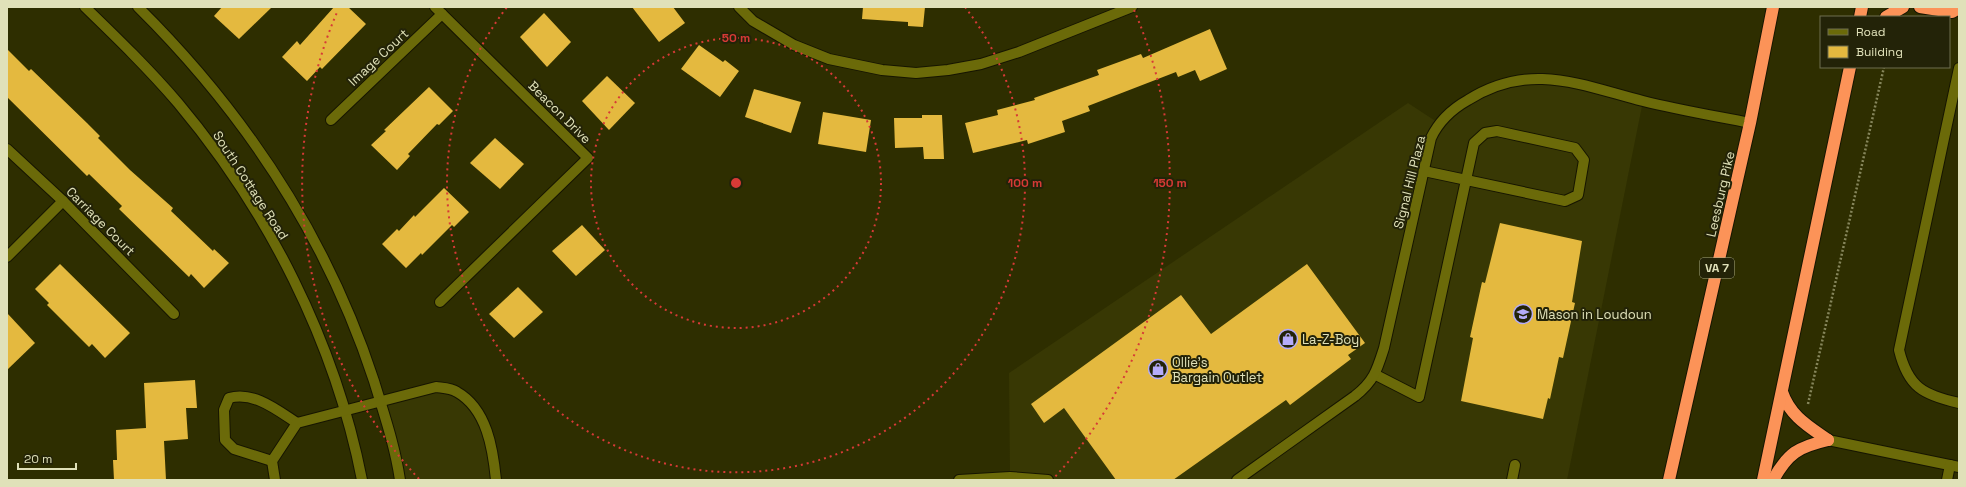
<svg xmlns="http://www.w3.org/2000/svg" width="1966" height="487" font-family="'Space Grotesk',sans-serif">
  <rect width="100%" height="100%" fill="#2e2e00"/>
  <!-- built -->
  <g fill="#383804">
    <polygon points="1529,78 1643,101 1567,480 959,480 1010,477 1009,373 1408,103 1440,124 1484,89"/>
    <polygon points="436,387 457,392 483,423 496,480 400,480 380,402"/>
  </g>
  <!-- building -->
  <g fill="#e4b93f">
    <polygon points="222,7 272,7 239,39 214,16"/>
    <polygon points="334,7 348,7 366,24 322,69 320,67 307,81 282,57 297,41 300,45"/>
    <polygon points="632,7 673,7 685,23 659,42"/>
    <polygon points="863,7 925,7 923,27 908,26 908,22 862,19"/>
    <polygon points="544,13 571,42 547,67 520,37"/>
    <polygon points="1210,29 1227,69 1200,81 1195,70 1178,77 1176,72 1088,106 1090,111 1062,121 1065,132 1028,144 1027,140 973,153 965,123 998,115 997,110 1035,100 1034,98 1099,75 1097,70 1141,54 1143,58"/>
    <polygon points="699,45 723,62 725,60 739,71 720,97 681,69"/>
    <polygon points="7,49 29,71 31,69 87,123 100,136 98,138 130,170 173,208 171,211 213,251 214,249 229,263 204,288 191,274 189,277 119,209 122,206 89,174 87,176 7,97"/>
    <polygon points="607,76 635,103 609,130 582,101"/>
    <polygon points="429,87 453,111 439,125 437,124 408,154 410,156 397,170 371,145 386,131 384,130"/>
    <polygon points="754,89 801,102 791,133 745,117"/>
    <polygon points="823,112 871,120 866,152 818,144"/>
    <polygon points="922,115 942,115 944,159 924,159 923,147 895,148 894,118 922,118"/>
    <polygon points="495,138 524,164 500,189 470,163"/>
    <polygon points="444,188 469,212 454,227 452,225 422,255 421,253 406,268 382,244 397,229 399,231 414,215 415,217"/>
    <polygon points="1500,223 1582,241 1572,302 1575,303 1563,358 1559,357 1550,399 1548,398 1543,419 1461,401 1473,338 1470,337 1482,282 1485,283"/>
    <polygon points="582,225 605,250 576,276 552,251"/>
    <polygon points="60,264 130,333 105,358 92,344 89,347 47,305 49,303 35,289"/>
    <polygon points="1307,264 1365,343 1348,355 1351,359 1290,405 1286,400 1173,480 1116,480 1064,408 1044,423 1031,404 1181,295 1211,334"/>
    <polygon points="518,287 543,312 514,338 489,314"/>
    <polygon points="7,313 35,343 7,370"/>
    <polygon points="195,380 197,408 186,408 188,439 164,441 166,480 114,480 113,460 117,460 116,430 146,428 144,383"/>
  </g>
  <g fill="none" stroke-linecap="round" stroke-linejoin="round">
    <defs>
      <g id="minor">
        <path d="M85 7C117 38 149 69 178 103 268 210 335 342 362 480"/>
        <path d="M138 7C245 113 327 237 374 381 384 414 395 446 400 480"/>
        <polyline points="435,7 588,158 440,302"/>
        <polyline points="739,7 753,21 794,45 829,59 882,70 916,73 948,70 981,64 1019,52 1132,7"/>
        <path d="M1959 68 1899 350C1908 387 1923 395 1959 403"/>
        <polyline points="331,120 442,14"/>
        <polyline points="7,149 63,201 174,314"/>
        <polyline points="7,257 63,201"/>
        <polyline points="1376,375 1419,397 1474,143 1485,133 1497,131 1575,148 1584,160 1578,195 1565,201 1424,171"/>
        <polyline points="1828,440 1959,467"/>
        <path d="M272 461 234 449 225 440 224 410 229 398C254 391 277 410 297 423"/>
        <path d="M275 480 272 461 297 423 436 387C443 388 451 388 457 392 487 409 493 449 496 480"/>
        <polyline points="959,480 1010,477 1048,480"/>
        <path d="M1237 480 1355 396C1374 381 1377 370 1384 348L1431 138C1439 121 1452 109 1468 100 1530 61 1580 85 1643 101 1679 110 1715 116 1750 123"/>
        <polyline points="1512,480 1515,465"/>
        <polyline points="1947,480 1950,465"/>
      </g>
      <g id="highway">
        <polyline points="1920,7 1952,12 1959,8"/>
        <polyline points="1860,17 1862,7"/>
        <polyline points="1886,17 1903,7"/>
        <path d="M1782 392C1790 416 1808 426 1828 440"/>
        <polyline points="1669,480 1750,123 1773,7"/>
        <polyline points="1763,480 1850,67"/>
        <path d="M1773 480C1788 453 1798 447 1828 440"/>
      </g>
    </defs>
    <!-- minor casing -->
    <use href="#minor" stroke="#161500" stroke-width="12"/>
    <!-- highway casing -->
    <use href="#highway" stroke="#161500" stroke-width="14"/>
    <!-- path -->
    <polyline stroke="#86865b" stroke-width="2.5" stroke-dasharray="2 2" stroke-linecap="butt" points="1808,404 1884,67"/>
    <!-- minor -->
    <use href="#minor" stroke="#6b6a09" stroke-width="10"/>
    <!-- highway -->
    <use href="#highway" stroke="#fc9358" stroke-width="12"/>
  </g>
  <!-- distance rings -->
  <g fill="none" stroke="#d73a36" stroke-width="2" stroke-dasharray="2 4">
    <circle cx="736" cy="183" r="145"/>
    <path d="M965 7A289 289 0 1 1 507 7"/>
    <path d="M419 479A434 434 0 0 1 338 10M1134 10A434 434 0 0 1 1053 479"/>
  </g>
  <!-- icons -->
  <defs>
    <symbol id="university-ring" viewBox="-11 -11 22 22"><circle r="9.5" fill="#232308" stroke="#b5acf8" stroke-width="1.5"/><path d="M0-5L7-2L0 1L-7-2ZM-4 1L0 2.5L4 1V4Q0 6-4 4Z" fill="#b5acf8"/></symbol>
    <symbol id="shop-ring" viewBox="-11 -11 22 22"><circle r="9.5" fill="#232308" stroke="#b5acf8" stroke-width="1.5"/><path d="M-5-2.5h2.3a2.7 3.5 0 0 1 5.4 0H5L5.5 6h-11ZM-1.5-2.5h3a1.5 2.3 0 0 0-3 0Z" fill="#b5acf8"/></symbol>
  </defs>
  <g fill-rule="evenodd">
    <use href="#university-ring" x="1512" y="303" width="22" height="22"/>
    <use href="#shop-ring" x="1277" y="328" width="22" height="22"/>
    <use href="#shop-ring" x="1147" y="358" width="22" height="22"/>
  </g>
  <g text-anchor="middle" stroke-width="4" stroke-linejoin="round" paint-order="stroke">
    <!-- shield labels -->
    <rect fill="#232308" stroke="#a7a884" stroke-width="1" x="1700" y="258" width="34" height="20" rx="3"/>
    <g font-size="12" font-weight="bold" fill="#e0e1b9">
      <text x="1717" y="272">VA 7</text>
    </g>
    <!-- street labels -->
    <g font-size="13" fill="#e0e1b9" stroke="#232308">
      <text transform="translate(378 57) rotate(-43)" y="5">Image Court</text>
      <text transform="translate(560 112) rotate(45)" y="5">Beacon Drive</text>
      <text transform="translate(1409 182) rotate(-76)" y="5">Signal Hill Plaza</text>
      <text transform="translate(251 185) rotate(57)" y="5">South Cottage Road</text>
      <text transform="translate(1720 194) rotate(-77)" y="5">Leesburg Pike</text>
      <text transform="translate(101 221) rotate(45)" y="5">Carriage Court</text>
    </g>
    <!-- poi labels -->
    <g font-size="13" fill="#e0e1b9" stroke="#232308" text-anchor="start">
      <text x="1537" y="319">Mason in Loudoun</text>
      <text x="1302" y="344">La-Z-Boy</text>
      <text x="1172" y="367">Ollie's<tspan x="1172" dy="15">Bargain Outlet</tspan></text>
    </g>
  </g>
  <circle cx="736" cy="183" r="6" fill="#d73a36" stroke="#232308" stroke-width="2"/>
  <g font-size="12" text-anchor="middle" font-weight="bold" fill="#d73a36" stroke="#232308" stroke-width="4" stroke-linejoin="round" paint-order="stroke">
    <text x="736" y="42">50 m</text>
    <text x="1025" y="187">100 m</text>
    <text x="1170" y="187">150 m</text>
  </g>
  <!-- border -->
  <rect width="1966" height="487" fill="none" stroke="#e0e1b9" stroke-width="16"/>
  <!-- legend -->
  <rect x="1820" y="16" width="130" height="52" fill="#232308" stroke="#6f6f4f"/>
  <rect x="1828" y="29" width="20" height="6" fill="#6b6a09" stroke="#6f6f4f"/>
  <text x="1856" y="36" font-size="12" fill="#e0e1b9">Road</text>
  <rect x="1828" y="46" width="20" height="12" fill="#e4b93f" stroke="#6f6f4f"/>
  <text x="1856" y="56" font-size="12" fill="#e0e1b9">Building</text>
  <!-- scale -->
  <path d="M18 463v6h58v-6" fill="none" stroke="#e0e1b9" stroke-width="2"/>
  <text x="24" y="463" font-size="12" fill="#e0e1b9" stroke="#232308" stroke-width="3" paint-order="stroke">20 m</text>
</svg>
